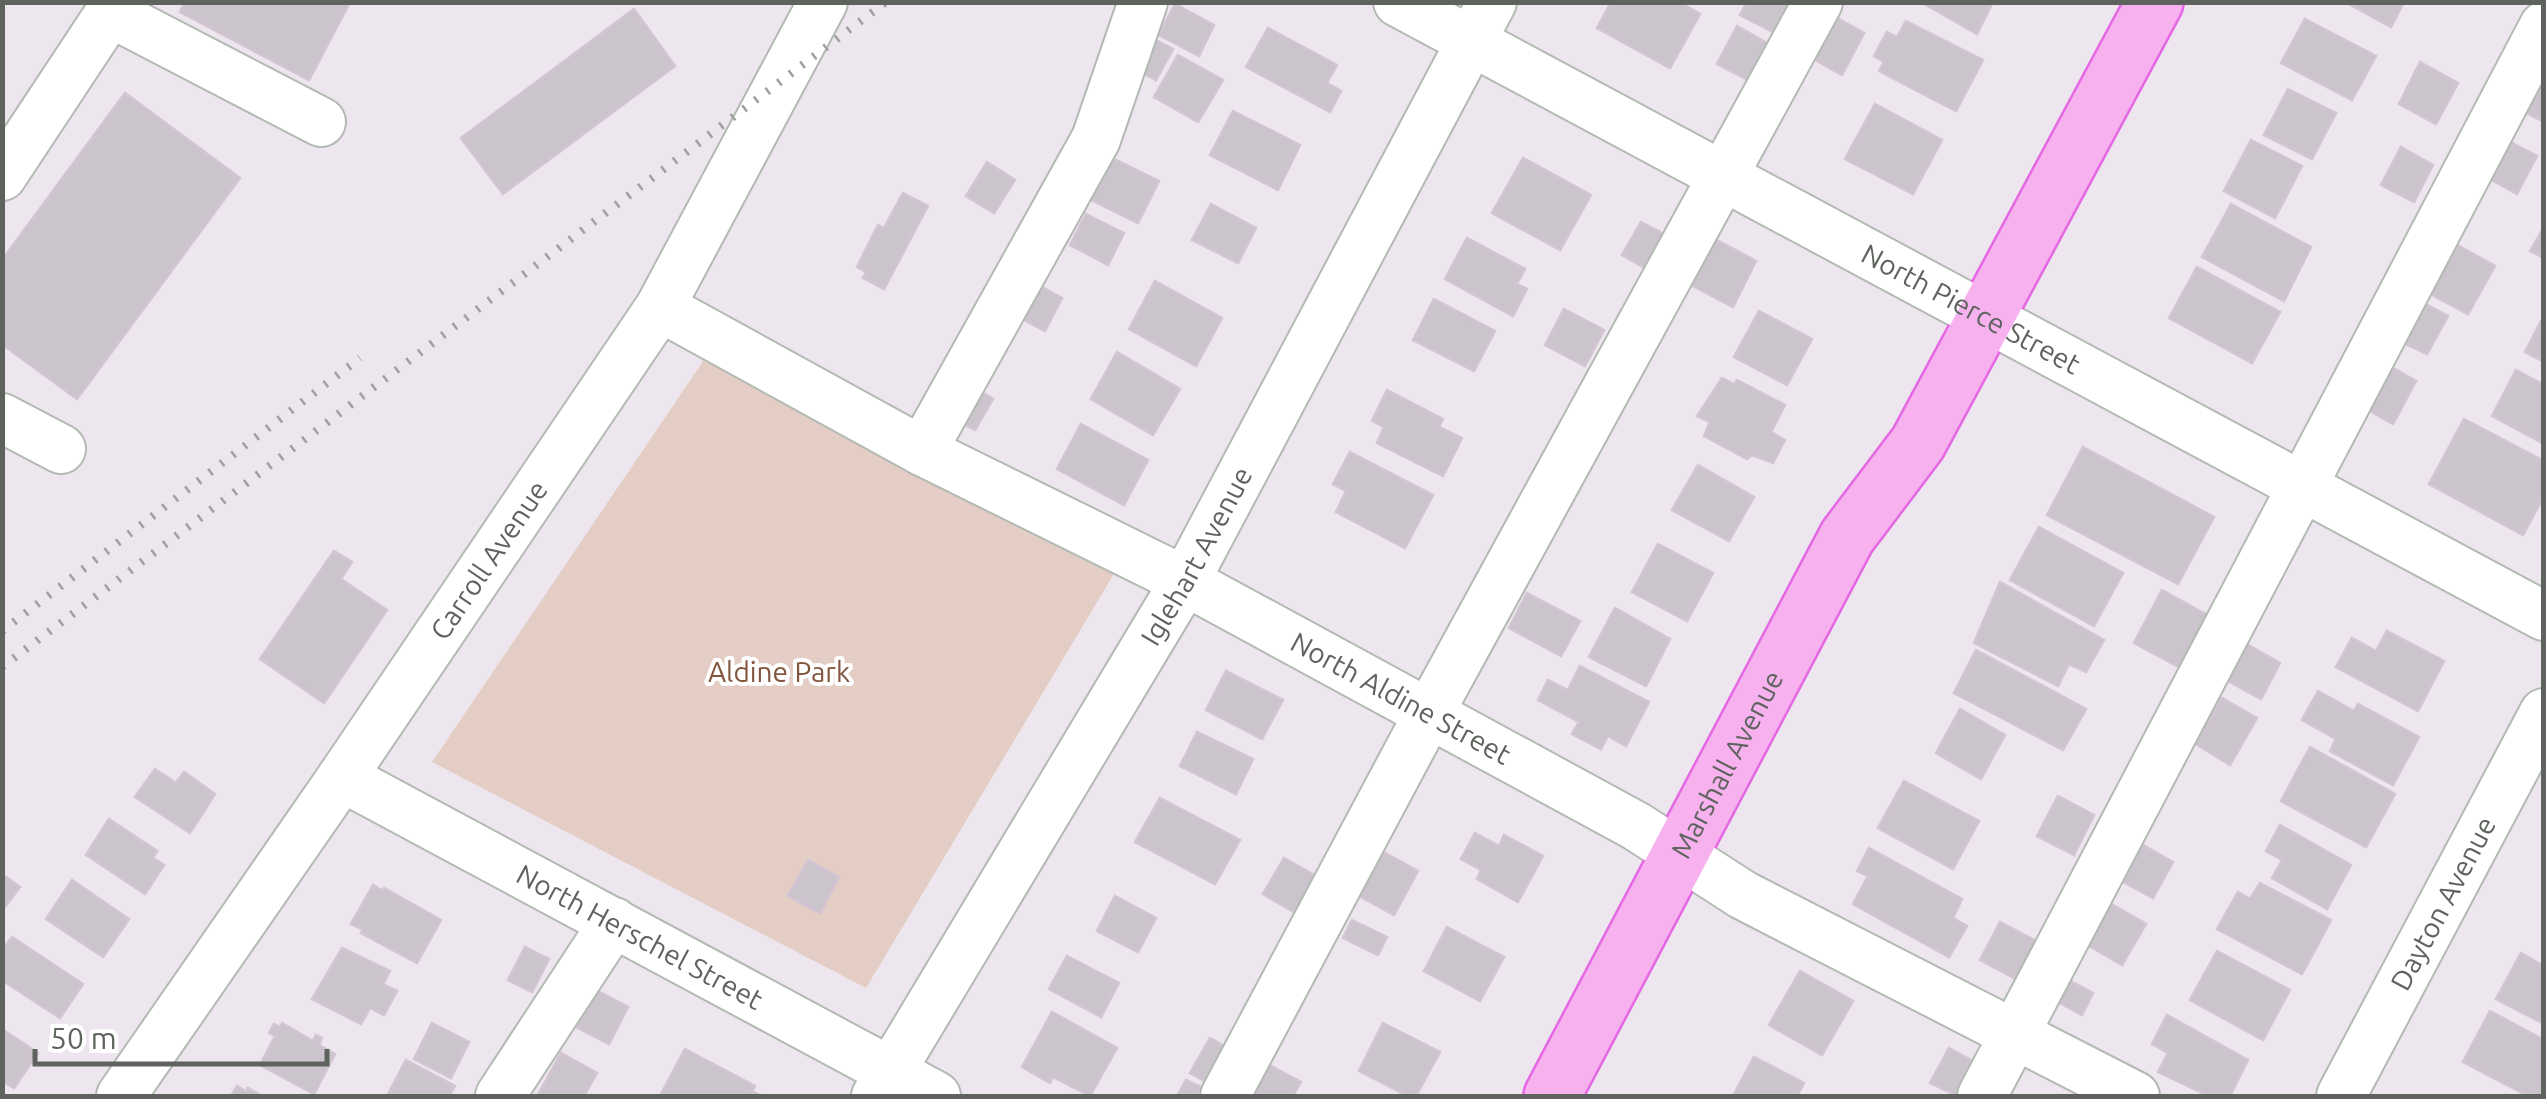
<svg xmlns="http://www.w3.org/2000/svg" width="2546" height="1099" font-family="Ubuntu,sans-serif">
  <rect width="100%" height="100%" fill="#eee6ee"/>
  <!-- green -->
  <polygon fill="#e3cdc5" points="708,354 1118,567 866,988 432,762"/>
  <!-- building -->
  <g fill="#cbc4cc" stroke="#d2c4d2" stroke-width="2.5">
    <polygon points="185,2 350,2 309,80 180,12"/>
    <polygon points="1611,2 1679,2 1700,14 1670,68 1597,28"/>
    <polygon points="1747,2 1793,2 1777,34 1740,15"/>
    <polygon points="1921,2 1993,2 1977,34"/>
    <polygon points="2345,2 2404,2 2391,27"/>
    <polygon points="1175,4 1214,25 1199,56 1159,35"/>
    <polygon points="634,9 675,66 503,194 461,138"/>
    <polygon points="1828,13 1864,33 1842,75 1805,54"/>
    <polygon points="2305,19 2376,56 2352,100 2281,63"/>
    <polygon points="1906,21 1983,60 1956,111 1879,71 1884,62 1874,56 1887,32 1897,37"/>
    <polygon points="1737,26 1774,47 1754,83 1717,64"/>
    <polygon points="1268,28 1337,65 1327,83 1341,91 1330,112 1246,67"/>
    <polygon points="1154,39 1173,49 1156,80 1137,70"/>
    <polygon points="1178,55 1223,80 1198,122 1154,97"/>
    <polygon points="2420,62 2458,83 2436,124 2399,104"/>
    <polygon points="2527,83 2544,91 2544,122 2515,107"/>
    <polygon points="2288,89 2336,113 2312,159 2264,135"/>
    <polygon points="125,93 240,178 77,399 2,344 2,260"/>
    <polygon points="1875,104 1942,140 1913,194 1845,159"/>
    <polygon points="1233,111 1300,145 1278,190 1210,155"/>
    <polygon points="2503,138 2537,156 2517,194 2483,175"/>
    <polygon points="2251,140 2302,166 2275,218 2224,191"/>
    <polygon points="2401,147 2433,165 2414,202 2381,185"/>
    <polygon points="1098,151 1159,181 1138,223 1077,193"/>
    <polygon points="1523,158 1591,195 1560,250 1492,213"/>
    <polygon points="987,162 1015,180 994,213 966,196"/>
    <polygon points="903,193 928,206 884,289 863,278 866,272 857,267 878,225 884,228"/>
    <polygon points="1211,204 1256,228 1238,263 1192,240"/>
    <polygon points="2231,204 2311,247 2284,301 2202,257"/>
    <polygon points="1086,214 1124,233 1108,265 1070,245"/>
    <polygon points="1641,222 1673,239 1654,273 1622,255"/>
    <polygon points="2544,227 2544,258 2530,251"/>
    <polygon points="1467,238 1525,269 1517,284 1527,289 1513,316 1445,279"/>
    <polygon points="1715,239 1756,261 1733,307 1691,285"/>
    <polygon points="2450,241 2495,266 2468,314 2423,290"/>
    <polygon points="2197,267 2280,312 2252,363 2169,318"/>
    <polygon points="1029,280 1062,298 1045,331 1011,313"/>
    <polygon points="1155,281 1222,318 1196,366 1129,329"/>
    <polygon points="1434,299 1495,331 1474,371 1413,340"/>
    <polygon points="2416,299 2448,316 2427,354 2395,339"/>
    <polygon points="1564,309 1604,330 1585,366 1545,345"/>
    <polygon points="1759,311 1812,339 1787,385 1734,357"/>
    <polygon points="2541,321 2544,322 2544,362 2525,352"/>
    <polygon points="1117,352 1180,389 1153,435 1091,399"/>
    <polygon points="2381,361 2416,381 2393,424 2358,404"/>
    <polygon points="2516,370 2544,385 2544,444 2492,416"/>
    <polygon points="1722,378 1734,384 1737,380 1785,405 1771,432 1785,440 1773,463 1752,455 1747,459 1704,436 1710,422 1697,416"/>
    <polygon points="973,387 993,399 975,430 954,419"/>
    <polygon points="1387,390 1443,419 1439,427 1462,438 1443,476 1377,443 1384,427 1372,421"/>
    <polygon points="2464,419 2544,461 2544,496 2523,535 2429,484"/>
    <polygon points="1081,424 1148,460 1124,505 1057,469"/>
    <polygon points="2083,447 2214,517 2178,584 2047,515"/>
    <polygon points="1350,452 1433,495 1405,548 1336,512 1346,491 1333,484"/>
    <polygon points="1698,465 1754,497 1729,541 1672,510"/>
    <polygon points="2039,527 2123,573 2094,626 2010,580"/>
    <polygon points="1658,544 1713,573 1687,621 1632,592"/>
    <polygon points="334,551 352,562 341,579 387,610 324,703 260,659"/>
    <polygon points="2000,582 2104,640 2086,672 2069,664 2058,686 1974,643"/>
    <polygon points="2162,590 2207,615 2179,667 2134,643"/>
    <polygon points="1527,593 1580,621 1561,656 1509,628"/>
    <polygon points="1615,608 1670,639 1646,686 1589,657"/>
    <polygon points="2387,631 2444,661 2418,711 2336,667 2352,638 2376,651"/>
    <polygon points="2243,642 2280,663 2261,699 2224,679"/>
    <polygon points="1976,650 2086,709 2063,750 1954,693"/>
    <polygon points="1580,666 1649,702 1626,746 1608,736 1601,749 1572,734 1579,722 1538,700 1548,680 1568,690"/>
    <polygon points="1226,671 1283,700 1262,739 1206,710"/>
    <polygon points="2318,691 2354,711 2358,704 2419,737 2393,785 2330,751 2336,739 2302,720"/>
    <polygon points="2222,698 2257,718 2230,765 2196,744"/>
    <polygon points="1960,709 2005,735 1981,779 1936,753"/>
    <polygon points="1197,732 1253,759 1236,794 1180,766"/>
    <polygon points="2310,747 2395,794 2366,847 2281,801"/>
    <polygon points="155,769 176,783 184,772 215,794 190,833 135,797"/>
    <polygon points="1904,781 1979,821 1953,869 1878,828"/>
    <polygon points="2058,796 2094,815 2074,855 2037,836"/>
    <polygon points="1160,798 1240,840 1215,884 1135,842"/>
    <polygon points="109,819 157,851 153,858 164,865 145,894 86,855"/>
    <polygon points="2280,825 2351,865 2327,909 2272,878 2282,860 2266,851"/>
    <polygon points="1475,833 1499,846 1504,835 1543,856 1518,902 1477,879 1481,870 1461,859"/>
    <polygon points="2136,841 2173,862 2153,898 2116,878"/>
    <polygon points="1376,848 1418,871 1394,915 1352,892"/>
    <polygon points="1869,848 1962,899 1953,918 1967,926 1949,957 1853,904 1868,876 1857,871"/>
    <polygon points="1284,858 1325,881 1304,918 1263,894"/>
    <polygon points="808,860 839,877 820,913 788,896"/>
    <polygon points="2,874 20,887 2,911"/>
    <polygon points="72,880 129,919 103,957 46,919"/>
    <polygon points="2260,883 2331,920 2302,974 2217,929 2238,892 2250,899"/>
    <polygon points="373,885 383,891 384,888 441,920 417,963 361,933 363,930 351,924"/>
    <polygon points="1115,896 1156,918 1138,952 1097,931"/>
    <polygon points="2108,902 2146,924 2122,965 2084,943"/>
    <polygon points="1352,920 1387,937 1378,955 1343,938"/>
    <polygon points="2000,922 2038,942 2018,980 1980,960"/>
    <polygon points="1447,927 1504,957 1480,1001 1424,971"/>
    <polygon points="12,937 83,984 60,1018 2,980 2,950"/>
    <polygon points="525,947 549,959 532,992 508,980"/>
    <polygon points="342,948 390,971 383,984 397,991 384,1015 370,1008 361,1024 312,999"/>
    <polygon points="2217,951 2290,990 2263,1040 2190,1000"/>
    <polygon points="2521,953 2544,966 2544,1024 2496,999"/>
    <polygon points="1067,956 1119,983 1101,1017 1049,989"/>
    <polygon points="1800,971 1853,1001 1822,1055 1769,1025"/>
    <polygon points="2063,977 2093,993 2082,1015 2051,998"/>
    <polygon points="594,989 628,1007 609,1044 574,1026"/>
    <polygon points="2490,1011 2544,1040 2543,1096 2528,1096 2463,1062"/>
    <polygon points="1052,1012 1117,1048 1090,1096 1053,1077 1050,1083 1022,1067"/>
    <polygon points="2167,1015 2248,1060 2230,1096 2212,1094 2209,1096 2158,1072 2168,1053 2152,1044"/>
    <polygon points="282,1023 313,1041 316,1035 322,1038 319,1045 335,1054 314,1094 260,1065 275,1036 269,1033 274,1024 280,1027"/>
    <polygon points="432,1023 469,1042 451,1078 414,1059"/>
    <polygon points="1383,1023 1440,1052 1416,1096 1408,1096 1359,1071"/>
    <polygon points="2,1029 38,1053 14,1088 2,1081"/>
    <polygon points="1210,1038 1231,1050 1212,1085 1190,1073"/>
    <polygon points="1949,1048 1976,1063 1958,1096 1930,1083"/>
    <polygon points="685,1049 755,1086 752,1091 762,1096 667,1096 661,1094"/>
    <polygon points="561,1053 597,1073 584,1096 545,1096 539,1093"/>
    <polygon points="1754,1057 1804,1083 1797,1096 1733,1096"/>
    <polygon points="406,1060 455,1086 449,1096 387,1096"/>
    <polygon points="1262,1061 1301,1082 1293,1096 1242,1096"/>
    <polygon points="1186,1080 1201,1087 1196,1096 1177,1096"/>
    <polygon points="237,1086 246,1091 248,1088 262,1096 231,1096"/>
  </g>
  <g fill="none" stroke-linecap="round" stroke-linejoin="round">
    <defs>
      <g id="minor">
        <path id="s1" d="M1398 2 2544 616"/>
        <polyline points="111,13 321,122"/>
        <polyline points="2,176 117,2"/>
        <path id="s2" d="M660 307 922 451 1185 581 1636 826 1743 895 2135 1096"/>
        <polyline points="2,418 61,449"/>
        <polyline points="922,451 1096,139 1143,2"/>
        <path id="s3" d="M342 777 936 1096"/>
        <path id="s4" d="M121 1096 342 777 660 307 823 2"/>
        <polyline points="500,1096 614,922"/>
        <path id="s5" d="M876 1096 1185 581 1492 2"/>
        <polyline points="1225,1096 1428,715 1818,2"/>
        <polyline points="1982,1096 2544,26"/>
        <path id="s6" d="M2341 1096 2544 713"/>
      </g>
      <g id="major">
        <path id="s7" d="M1552 1096 1847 537 1918 443 2155 2"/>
      </g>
    </defs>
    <!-- minor casing -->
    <use href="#minor" stroke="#b3b9b3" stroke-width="52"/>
    <!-- major casing -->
    <use href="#major" stroke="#e468e4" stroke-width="60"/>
    <!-- minor -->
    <use href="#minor" stroke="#fff" stroke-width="48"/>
    <!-- major -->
    <use href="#major" stroke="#f7b1ef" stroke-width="55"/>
    <!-- rail -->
    <g stroke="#9ea19e" stroke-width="8" stroke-dasharray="2.5 12" stroke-linecap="butt">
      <polyline points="2,631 360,358"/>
      <polyline points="2,667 886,2"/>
    </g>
  </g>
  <g text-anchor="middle" stroke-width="8" stroke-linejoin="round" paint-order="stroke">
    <!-- street labels -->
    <g font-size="28" fill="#5e645d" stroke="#fff">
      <text dy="10" stroke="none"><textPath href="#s1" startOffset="650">North Pierce Street</textPath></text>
      <text dy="10" stroke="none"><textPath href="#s5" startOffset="628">Iglehart Avenue</textPath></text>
      <text dy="10" stroke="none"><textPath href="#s4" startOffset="650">Carroll Avenue</textPath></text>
      <text dy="10" stroke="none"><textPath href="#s2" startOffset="838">North Aldine Street</textPath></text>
      <text dy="10" stroke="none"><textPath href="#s7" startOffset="375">Marshall Avenue</textPath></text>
      <text dy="10" stroke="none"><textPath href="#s6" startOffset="218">Dayton Avenue</textPath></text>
      <text dy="10" stroke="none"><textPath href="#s3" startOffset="338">North Herschel Street</textPath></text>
    </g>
    <!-- park labels -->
    <g font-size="28" fill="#83553e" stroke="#fff">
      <text x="779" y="682">Aldine Park</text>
    </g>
  </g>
  <!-- border -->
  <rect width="2546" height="1099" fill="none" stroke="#5e645d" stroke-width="10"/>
  <!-- scale -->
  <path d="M35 1049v15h292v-15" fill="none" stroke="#5e645d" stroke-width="5"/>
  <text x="50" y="1049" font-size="30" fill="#5e645d" stroke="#ffffff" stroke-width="8" paint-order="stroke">50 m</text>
</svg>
